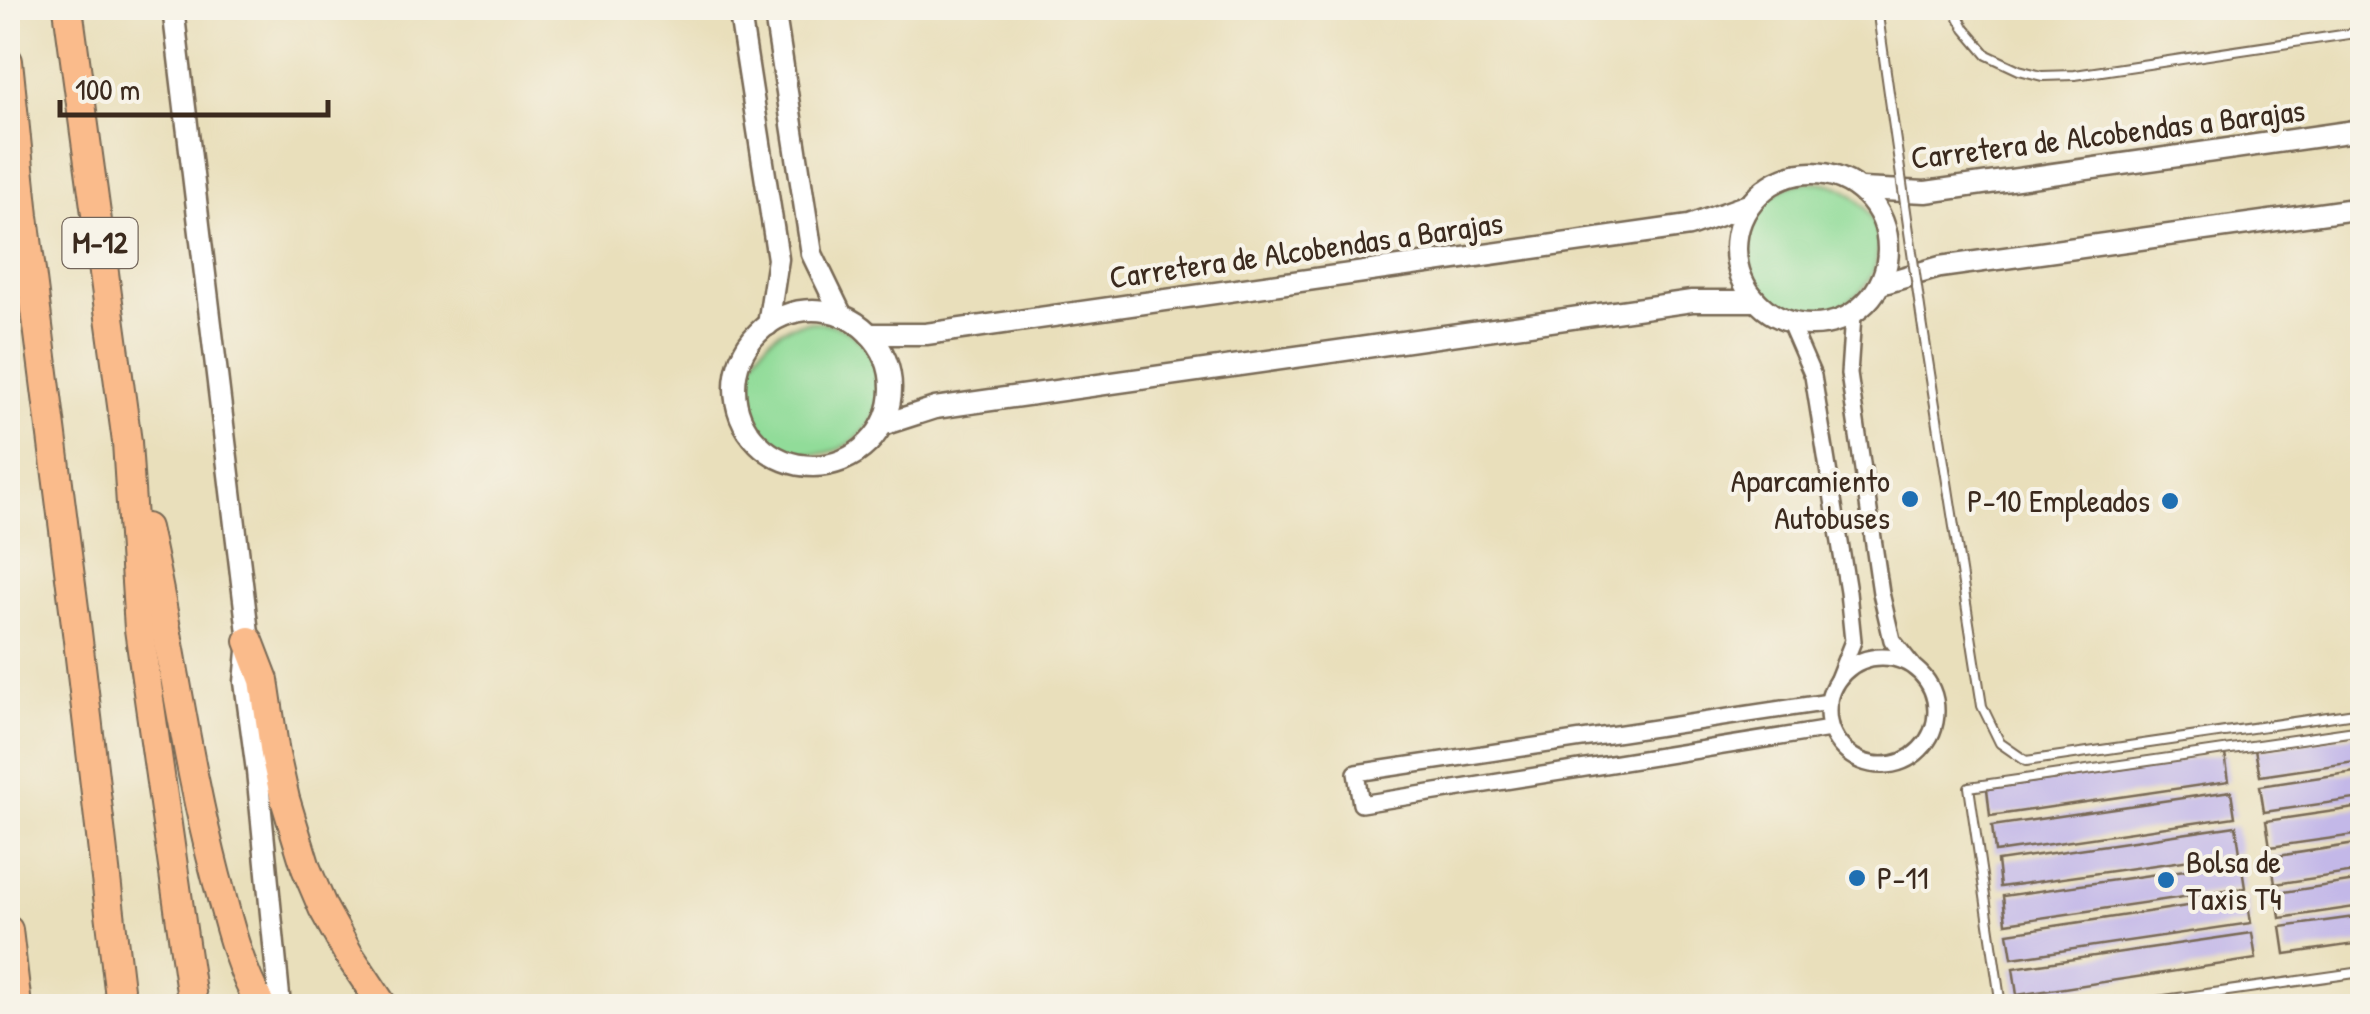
<svg xmlns="http://www.w3.org/2000/svg" width="2370" height="1014" font-family="'Patrick Hand',sans-serif">
  <rect width="100%" height="100%" fill="#f7f3e8"/>
  <filter id="ink" filterUnits="userSpaceOnUse"><feTurbulence type="fractalNoise" baseFrequency=".01" numOctaves="2"/><feDisplacementMap in="SourceGraphic" scale="20" xChannelSelector="R" yChannelSelector="G"/><feConvolveMatrix kernelMatrix="1 2 1 2 8 2 1 2 1" color-interpolation-filters="sRGB"/></filter>
  <filter id="wash" filterUnits="userSpaceOnUse"><feTurbulence type="fractalNoise" baseFrequency=".0048" numOctaves="4" result="noise"/><feDisplacementMap in="SourceGraphic" scale="40" xChannelSelector="R" yChannelSelector="G"/><feGaussianBlur stdDeviation="2.25" result="paint"/><feColorMatrix in="noise" values="0 0 0 0 0 0 0 0 0 0 0 0 0 0 0 0 0 1.4 0 .05"/><feComposite in="paint" operator="in"/></filter>
  <g filter="url(#wash)">
    <rect width="100%" height="100%" fill="#e9dfbb"/>
    <!-- green -->
    <g fill="#91dc99" stroke="#66835c" stroke-width="2.5">
      <circle cx="1813" cy="247" r="65"/>
      <circle cx="814" cy="388" r="66"/>
    </g>
    <g id="blocks">
      <!-- building -->
      <g fill="#c3b8e8">
        <polygon points="2362,734 2362,761 2260,776 2255,750"/>
        <polygon points="2225,754 2229,781 1990,816 1987,789"/>
        <polygon points="2362,771 2362,798 2264,812 2260,786"/>
        <polygon points="2231,791 2235,817 1995,852 1992,826"/>
        <polygon points="2362,807 2362,834 2270,847 2266,821"/>
        <polygon points="2236,826 2240,853 2000,887 1997,861"/>
        <polygon points="2362,843 2362,871 2275,884 2271,857"/>
        <polygon points="2241,862 2245,888 2006,923 2003,896"/>
        <polygon points="2362,880 2362,906 2280,918 2277,893"/>
        <polygon points="2247,897 2251,923 2012,958 2008,933"/>
        <polygon points="2362,916 2362,943 2285,954 2281,927"/>
        <polygon points="2252,933 2256,959 2017,995 2013,968"/>
        <polygon points="2076,999 2077,1006 2042,1006 2042,1004"/>
      </g>
    </g>
  </g>
  <g filter="url(#ink)">
    <use href="#blocks" fill-opacity="0" stroke="#786955" stroke-width="2.5"/>
    <g fill="none" stroke-linecap="round" stroke-linejoin="round">
      <defs>
        <g id="service">
          <polyline points="1877,8 1891,107"/>
          <polyline points="1954,8 1965,29 1987,55 2019,70 2042,76 2075,75 2362,32"/>
          <polyline points="1922,322 1982,706 2000,743 2026,761 2362,712"/>
          <polyline points="2001,1006 1969,787 2362,730"/>
          <polyline points="2122,1006 2362,972"/>
        </g>
        <g id="minor">
          <polyline points="1853,315 1849,374 1881,593 1892,640 1912,665"/>
          <polyline points="1790,323 1813,376 1848,592 1853,641 1838,679"/>
          <circle cx="1882" cy="711" r="54"/>
          <polyline points="1829,702 1356,773 1361,804 1830,729"/>
        </g>
        <g id="tertiary">
          <polyline points="173,8 249,641 245,682 257,771 280,1006"/>
          <polyline points="739,8 778,259 768,325"/>
          <polyline points="774,8 812,254 842,316"/>
          <circle cx="1812" cy="249" r="76"/>
          <polyline points="1861,189 1926,192 2362,130"/>
          <polyline points="1881,284 1940,267 2362,208"/>
          <circle cx="813" cy="388" r="78"/>
          <polyline points="869,334 926,334 1689,226 1748,205"/>
          <polyline points="882,425 935,408 1692,301 1754,301"/>
        </g>
        <g id="motorway">
          <polyline points="68,8 127,442 139,629 193,1006"/>
          <polyline points="8,61 24,216 77,632 121,1006"/>
          <path d="M146 528C172 644 186 761 216 876 228 920 238 966 261 1006"/>
          <polyline points="249,641 264,680 275,754 285,799 306,868 323,908 349,955 383,1006"/>
          <polyline points="8,930 17,1006"/>
        </g>
      </defs>
      <!-- service casing -->
      <use href="#service" stroke="#786955" stroke-width="12"/>
      <!-- minor casing -->
      <use href="#minor" stroke="#786955" stroke-width="20"/>
      <!-- tertiary casing -->
      <use href="#tertiary" stroke="#786955" stroke-width="25"/>
      <!-- motorway casing -->
      <use href="#motorway" stroke="#786955" stroke-width="32"/>
      <!-- service -->
      <use href="#service" stroke="#fff" stroke-width="8"/>
      <!-- minor -->
      <use href="#minor" stroke="#fff" stroke-width="15"/>
      <!-- tertiary -->
      <use href="#tertiary" stroke="#fff" stroke-width="20"/>
      <!-- motorway -->
      <use href="#motorway" stroke="#fabb8b" stroke-width="28"/>
      <defs>
        <polyline id="service-bridge" points="1891,107 1922,322"/>
      </defs>
      <!-- service-bridge casing -->
      <use href="#service-bridge" stroke="#786955" stroke-width="12" stroke-linecap="butt"/>
      <!-- service-bridge -->
      <use href="#service-bridge" stroke="#fff" stroke-width="8"/>
    </g>
  </g>
  <!-- markers -->
  <g fill="#1f6fb2" stroke="#f7f3e8" stroke-width="4">
    <circle cx="1910" cy="499" r="10"/>
    <circle cx="2170" cy="501" r="10"/>
    <circle cx="1857" cy="878" r="10"/>
    <circle cx="2166" cy="880" r="10"/>
  </g>
  <g text-anchor="middle" stroke-width="8" stroke-linejoin="round" paint-order="stroke">
    <!-- shield labels -->
    <rect fill="#f7f3e8" stroke="#73665b" stroke-width="2.5" x="62.5" y="218" width="75" height="50" rx="8"/>
    <g font-size="30" font-weight="bold" fill="#3b2a1e">
      <text x="100" y="253">M-12</text>
    </g>
    <!-- street labels -->
    <g font-size="32" fill="#3b2a1e" stroke="#f7f3e8">
      <text transform="translate(2108 134) rotate(-7)" y="11">Carretera de Alcobendas a Barajas</text>
      <text transform="translate(1306 250) rotate(-8)" y="11">Carretera de Alcobendas a Barajas</text>
    </g>
    <!-- poi labels -->
    <g font-size="32" fill="#3b2a1e" stroke="#f7f3e8" text-anchor="end">
      <text x="1890" y="492">Aparcamiento<tspan x="1890" dy="37">Autobuses</tspan></text>
      <text x="2150" y="512">P-10 Empleados</text>
      <text x="2186" y="873" text-anchor="start">Bolsa de<tspan x="2186" dy="37">Taxis T4</tspan></text>
      <text x="1877" y="889" text-anchor="start">P-11</text>
    </g>
  </g>
  <!-- margin -->
  <rect width="2370" height="1014" fill="none" stroke="#f7f3e8" stroke-width="40"/>
  <!-- scale -->
  <path d="M60 100v15h268v-15" fill="none" stroke="#3b2a1e" stroke-width="5"/>
  <text x="75" y="100" font-size="30" fill="#3b2a1e" stroke="#f7f3e8" stroke-width="8" paint-order="stroke">100 m</text>
</svg>
